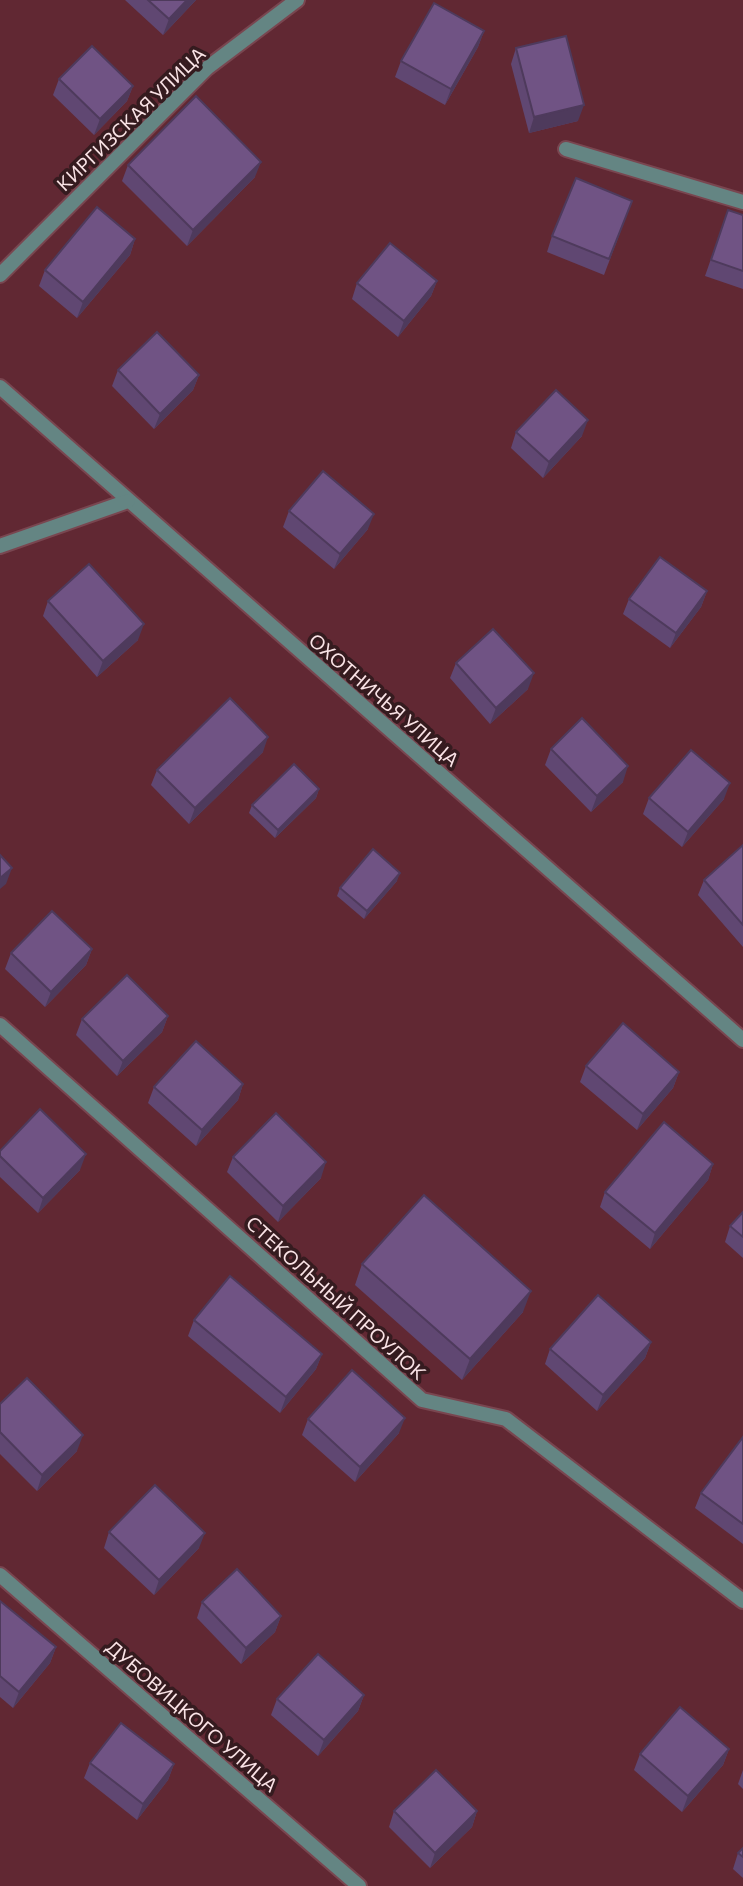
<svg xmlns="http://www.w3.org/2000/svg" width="743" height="1886" font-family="Commissioner,sans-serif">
  <rect width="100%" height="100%" fill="#612833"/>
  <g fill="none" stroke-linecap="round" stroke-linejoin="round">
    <defs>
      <g id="street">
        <polyline points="566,149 743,202"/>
        <polyline points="0,275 207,68 297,0"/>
        <polyline points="0,387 743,1040"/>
        <polyline points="0,546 128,501"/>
        <polyline points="0,1025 422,1400 506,1419 743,1601"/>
        <polyline points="0,1575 359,1886"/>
      </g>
    </defs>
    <!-- street casing -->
    <use href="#street" stroke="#794650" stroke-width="18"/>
    <!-- street -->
    <use href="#street" stroke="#648583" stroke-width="14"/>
  </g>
  <!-- wall -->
  <g fill="#604772">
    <polygon points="125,0 196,0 163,35"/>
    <polygon points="484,31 478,47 445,105 395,77 401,61"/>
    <polygon points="516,48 578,121 529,133 511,64"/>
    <polygon points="59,79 133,86 127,101 94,135 53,95"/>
    <polygon points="128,165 255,177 187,246 122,181"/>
    <polygon points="632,201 604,275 547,252 552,236"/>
    <polygon points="728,210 743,215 743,289 705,276"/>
    <polygon points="135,239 130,255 77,318 39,286 45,270"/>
    <polygon points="437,281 431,296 398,337 352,299 357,283"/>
    <polygon points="118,370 199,375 193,390 154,429 112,386"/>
    <polygon points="516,432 582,436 543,478 511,448"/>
    <polygon points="289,511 368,529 334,569 283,527"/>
    <polygon points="707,591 701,607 670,648 623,614 629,599"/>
    <polygon points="48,601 138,640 97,677 43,616"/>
    <polygon points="456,663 528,689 490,724 450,678"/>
    <polygon points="551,749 623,782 591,812 545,765"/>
    <polygon points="263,752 189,824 151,785 157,770"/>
    <polygon points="319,789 316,798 275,838 249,813 252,805"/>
    <polygon points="649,798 724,799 682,847 643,814"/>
    <polygon points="743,845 743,947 698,895 704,880"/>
    <polygon points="397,881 364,919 337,896 340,888"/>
    <polygon points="92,949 86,965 45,1007 5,969 11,953"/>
    <polygon points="168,1016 162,1032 117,1076 76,1035 82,1019"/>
    <polygon points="586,1066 679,1072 673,1088 637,1130 580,1082"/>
    <polygon points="243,1084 238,1100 196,1146 148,1103 154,1087"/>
    <polygon points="0,1151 80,1170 38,1213 0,1177"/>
    <polygon points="233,1157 321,1178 278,1222 227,1172"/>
    <polygon points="713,1164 708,1180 650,1249 600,1207 605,1192"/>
    <polygon points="743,1212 743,1258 725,1242 730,1226"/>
    <polygon points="362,1264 523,1312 462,1380 355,1285"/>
    <polygon points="194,1320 322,1354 316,1369 280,1413 188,1336"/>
    <polygon points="651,1342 645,1358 597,1411 545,1364 550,1349"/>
    <polygon points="0,1404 77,1451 37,1491 0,1454"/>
    <polygon points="308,1419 399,1433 355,1482 302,1435"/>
    <polygon points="743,1437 743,1544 695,1508 701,1493"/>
    <polygon points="109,1532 199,1548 154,1595 104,1548"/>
    <polygon points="0,1601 56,1647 50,1663 13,1708 0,1697"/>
    <polygon points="202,1602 281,1616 275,1632 241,1664 197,1618"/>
    <polygon points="364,1695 358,1711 318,1756 271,1715 277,1699"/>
    <polygon points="729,1749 723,1765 682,1812 634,1770 640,1754"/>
    <polygon points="90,1763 174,1764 168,1780 137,1820 84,1778"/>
    <polygon points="743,1770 743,1789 738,1784"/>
    <polygon points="394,1811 477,1811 472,1827 430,1868 389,1827"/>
    <polygon points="743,1848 743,1878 733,1869 738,1853"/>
  </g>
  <!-- shaded-wall -->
  <g fill="#4e3a5c">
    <polygon points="187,0 196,0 163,35 169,19"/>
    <polygon points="484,31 478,47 445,105 451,89"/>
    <polygon points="133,86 127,101 94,135 100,119"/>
    <polygon points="584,105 578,121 529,133 534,117"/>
    <polygon points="261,162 255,177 187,246 193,230"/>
    <polygon points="135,239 130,255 77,318 83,302"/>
    <polygon points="437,281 431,296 398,337 404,321"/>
    <polygon points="199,375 193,390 154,429 160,414"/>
    <polygon points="588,420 582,436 543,478 549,462"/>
    <polygon points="374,514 368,529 334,569 340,554"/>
    <polygon points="707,591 701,607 670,648 676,633"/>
    <polygon points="144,624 138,640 97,677 103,661"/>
    <polygon points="534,673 528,689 490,724 496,708"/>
    <polygon points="268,737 263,752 189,824 195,808"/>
    <polygon points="628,766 623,782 591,812 597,796"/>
    <polygon points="730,783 724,799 682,847 688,832"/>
    <polygon points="319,789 316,798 275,838 278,830"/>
    <polygon points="12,868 6,884 0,889 0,878"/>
    <polygon points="400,873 397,881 364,919 367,911"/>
    <polygon points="92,949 86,965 45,1007 51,992"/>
    <polygon points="168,1016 162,1032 117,1076 123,1061"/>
    <polygon points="679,1072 673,1088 637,1130 643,1114"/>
    <polygon points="243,1084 238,1100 196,1146 202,1130"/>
    <polygon points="86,1154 80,1170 38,1213 43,1198"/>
    <polygon points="326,1162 321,1178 278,1222 283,1206"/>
    <polygon points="713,1164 708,1180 650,1249 655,1233"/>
    <polygon points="531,1291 523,1312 462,1380 470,1359"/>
    <polygon points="651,1342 645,1358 597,1411 603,1395"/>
    <polygon points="322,1354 316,1369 280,1413 286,1397"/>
    <polygon points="405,1418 399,1433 355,1482 360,1467"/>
    <polygon points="83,1435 77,1451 37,1491 42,1475"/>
    <polygon points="205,1533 199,1548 154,1595 159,1580"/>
    <polygon points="281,1616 275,1632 241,1664 246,1648"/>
    <polygon points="56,1647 50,1663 13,1708 19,1692"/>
    <polygon points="364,1695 358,1711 318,1756 324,1740"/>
    <polygon points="729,1749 723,1765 682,1812 688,1796"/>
    <polygon points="174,1764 168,1780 137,1820 143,1804"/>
    <polygon points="477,1811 472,1827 430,1868 435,1853"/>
  </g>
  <!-- building -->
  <g fill="#705384" stroke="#4e3a5c" stroke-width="2">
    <polygon points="148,0 187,0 169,19"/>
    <polygon points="434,3 484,31 451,89 401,61"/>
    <polygon points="566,36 584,105 534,117 516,48"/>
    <polygon points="92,46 133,86 100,119 59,79"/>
    <polygon points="196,96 261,162 193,230 128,165"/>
    <polygon points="576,178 632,201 609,259 552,236"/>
    <polygon points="97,207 135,239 83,302 45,270"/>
    <polygon points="728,210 743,215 743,271 711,260"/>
    <polygon points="390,243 437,281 404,321 357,283"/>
    <polygon points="157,332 199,375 160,414 118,370"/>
    <polygon points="556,390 588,420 549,462 516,432"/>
    <polygon points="323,471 374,514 340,554 289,511"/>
    <polygon points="660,557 707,591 676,633 629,599"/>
    <polygon points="89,564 144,624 103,661 48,601"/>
    <polygon points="493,629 534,673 496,708 456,663"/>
    <polygon points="230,698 268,737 195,808 157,770"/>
    <polygon points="582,718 628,766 597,796 551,749"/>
    <polygon points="691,750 730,783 688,832 649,798"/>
    <polygon points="294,764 319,789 278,830 252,805"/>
    <polygon points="743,845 743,925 704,880"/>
    <polygon points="373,849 400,873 367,911 340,888"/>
    <polygon points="0,855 12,868 0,878"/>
    <polygon points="52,911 92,949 51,992 11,953"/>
    <polygon points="127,975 168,1016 123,1061 82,1019"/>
    <polygon points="623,1023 679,1072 643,1114 586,1066"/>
    <polygon points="196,1041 243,1084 202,1130 154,1087"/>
    <polygon points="40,1109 86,1154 43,1198 0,1156 0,1151"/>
    <polygon points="276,1113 326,1162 283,1206 233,1157"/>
    <polygon points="664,1122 713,1164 655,1233 605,1192"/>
    <polygon points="424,1195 531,1291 470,1359 362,1264"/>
    <polygon points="743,1212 743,1237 730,1226"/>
    <polygon points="230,1276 322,1354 286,1397 194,1320"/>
    <polygon points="598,1295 651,1342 603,1395 550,1349"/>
    <polygon points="352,1370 405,1418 360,1467 308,1419"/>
    <polygon points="27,1378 83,1435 42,1475 0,1432 0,1404"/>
    <polygon points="743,1437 743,1524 701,1493"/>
    <polygon points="155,1485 205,1533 159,1580 109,1532"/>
    <polygon points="237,1569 281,1616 246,1648 202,1602"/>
    <polygon points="0,1601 56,1647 19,1692 0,1676"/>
    <polygon points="318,1654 364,1695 324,1740 277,1699"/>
    <polygon points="680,1707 729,1749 688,1796 640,1754"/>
    <polygon points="121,1723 174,1764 143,1804 90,1763"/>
    <polygon points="436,1770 477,1811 435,1853 394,1811"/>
    <polygon points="743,1848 743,1857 738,1853"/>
  </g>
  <g text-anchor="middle" stroke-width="7" stroke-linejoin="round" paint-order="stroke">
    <!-- street labels -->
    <g font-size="19" fill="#fae3e6" stroke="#351b1f">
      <text transform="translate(131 119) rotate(-44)" y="7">КИРГИЗСКАЯ УЛИЦА</text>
      <text transform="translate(384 700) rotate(41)" y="7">ОХОТНИЧЬЯ УЛИЦА</text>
      <text transform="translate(336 1298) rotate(42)" y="7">СТЕКОЛЬНЫЙ ПРОУЛОК</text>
      <text transform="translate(192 1716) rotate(41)" y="7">ДУБОВИЦКОГО УЛИЦА</text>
    </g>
  </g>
</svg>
